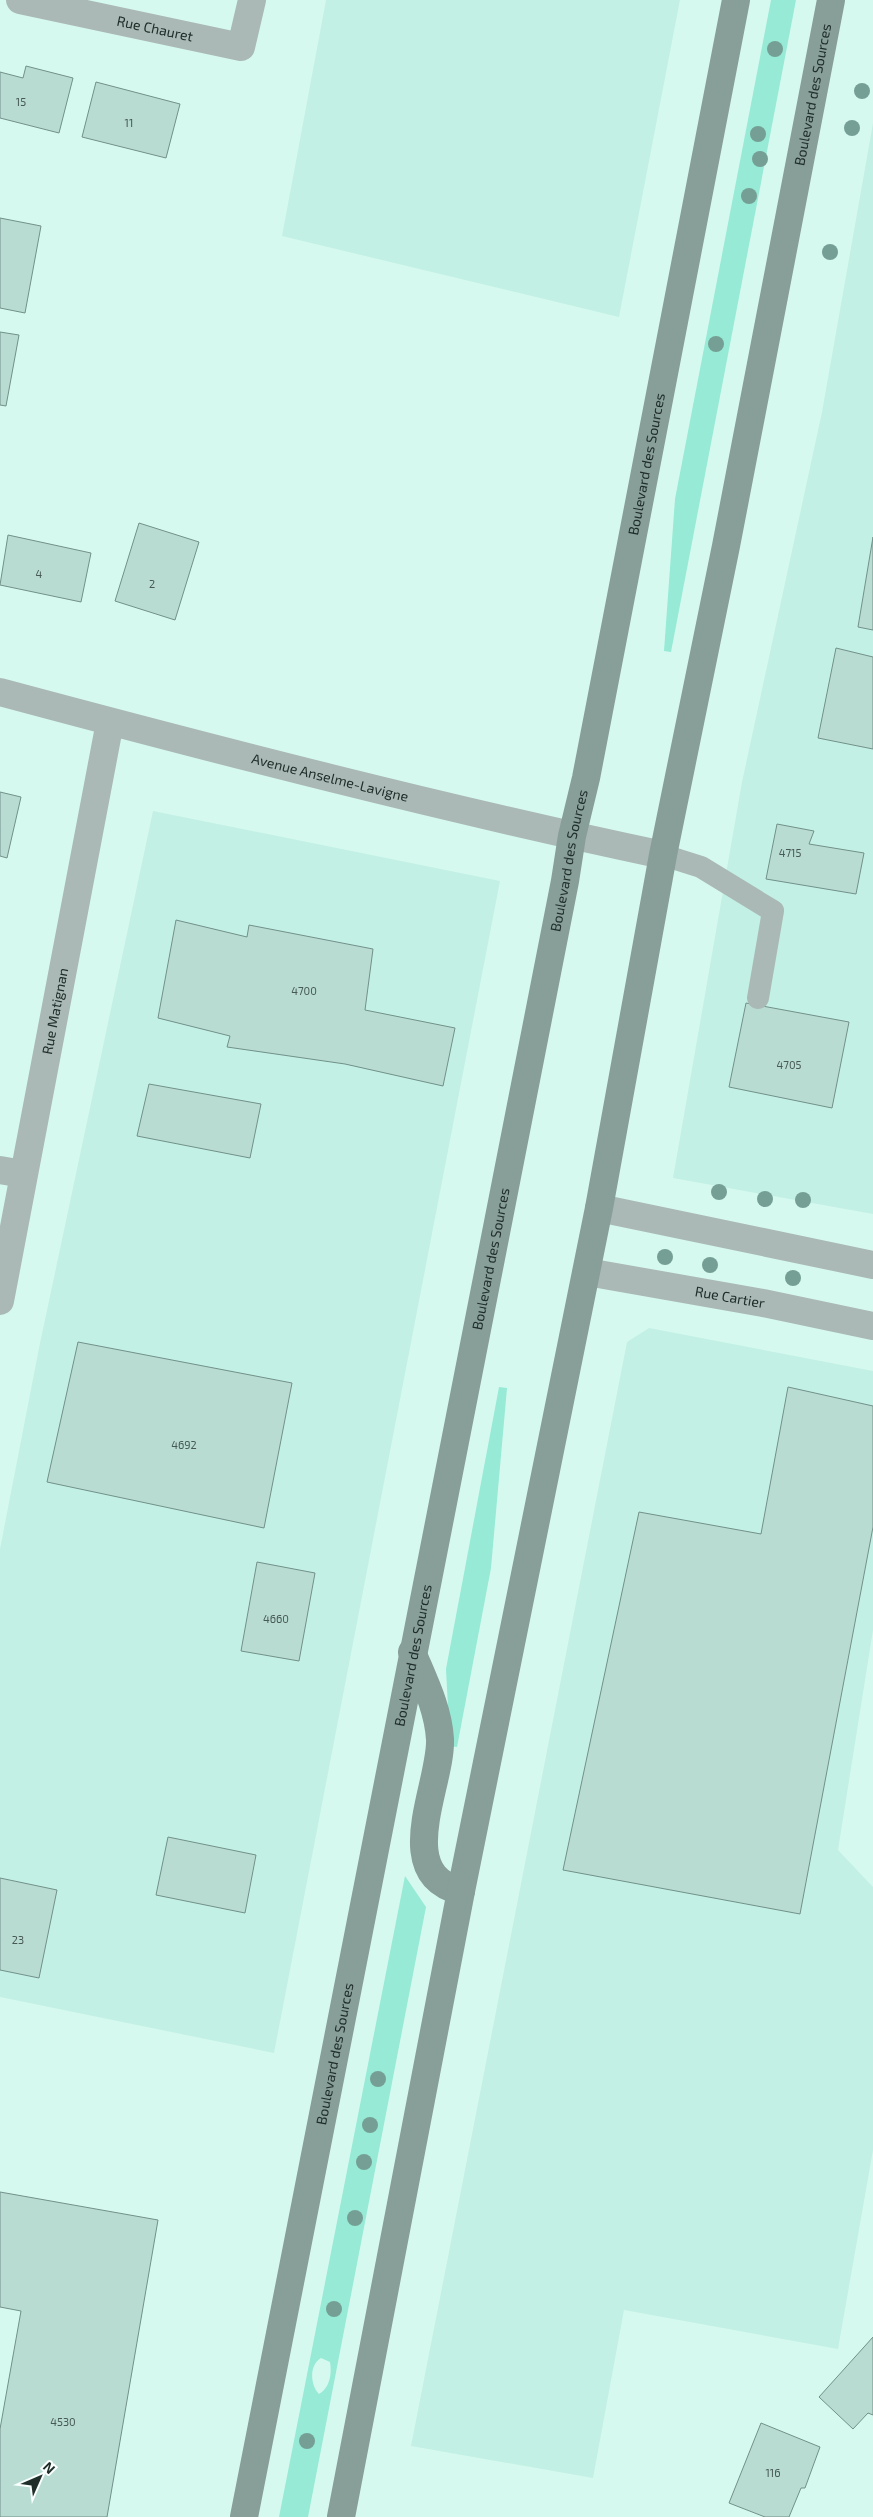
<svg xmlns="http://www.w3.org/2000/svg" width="873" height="2517" font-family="'Exo 2',sans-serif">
  <rect width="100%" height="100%" fill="#d6f9ef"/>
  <!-- built -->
  <g fill="#c3f0e4">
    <polygon points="326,0 680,0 619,317 282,236"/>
    <polygon points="873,123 873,1214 673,1178 742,782 822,412"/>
    <polygon points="153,811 500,881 274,2053 0,1997 0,1549 39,1348"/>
    <polygon points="649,1328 873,1371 873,1630 838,1850 873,1887 873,2150 838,2349 624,2310 593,2478 411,2446 627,1342"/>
  </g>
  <!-- green -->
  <g fill="#96ead6" fill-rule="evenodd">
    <polygon points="771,0 796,0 671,652 664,651 675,499"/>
    <polygon points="499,1387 507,1388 491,1568 457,1747 450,1746 446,1669"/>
    <path d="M405 1876 426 1907 308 2517H279ZM321 2358 330 2362C332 2373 330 2388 319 2394 310 2385 309 2365 321 2358Z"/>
  </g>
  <!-- building -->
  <g fill="#b8dbd2" stroke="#719189">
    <polygon points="26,66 73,78 59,133 0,118 0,72 23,78"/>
    <polygon points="96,82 180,104 166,158 82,137"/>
    <polygon points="0,218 41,226 25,313 0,308"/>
    <polygon points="0,332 19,335 6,406 0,405"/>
    <polygon points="139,523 199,542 175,620 115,601"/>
    <polygon points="8,535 91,553 81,602 0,585"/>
    <polygon points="873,537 873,630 858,627"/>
    <polygon points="836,648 873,657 873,749 818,738"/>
    <polygon points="0,792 21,797 7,858 0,856"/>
    <polygon points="777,824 814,831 809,844 864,853 856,894 766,879"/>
    <polygon points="176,920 247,937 249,925 373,949 365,1010 455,1028 443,1086 345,1064 227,1047 230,1036 158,1018"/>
    <polygon points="746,1003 849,1022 832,1108 729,1087"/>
    <polygon points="149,1084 261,1104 250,1158 137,1136"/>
    <polygon points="78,1342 292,1383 264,1528 47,1482"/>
    <polygon points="788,1387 873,1406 873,1527 800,1914 563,1870 639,1512 761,1534"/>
    <polygon points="257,1562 315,1573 299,1661 241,1651"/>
    <polygon points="168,1837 256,1855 245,1913 156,1895"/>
    <polygon points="0,1878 57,1890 39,1978 0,1970"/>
    <polygon points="0,2192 158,2220 107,2517 0,2517 0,2429 21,2311 0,2307"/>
    <polygon points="873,2337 873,2415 868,2413 853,2429 819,2397"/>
    <polygon points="761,2423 820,2447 805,2488 801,2488 789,2517 765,2517 729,2503"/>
  </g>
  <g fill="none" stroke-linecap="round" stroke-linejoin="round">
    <!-- service -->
    <polyline stroke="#aab9b5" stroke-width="22" points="663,855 701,867 773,911 758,998"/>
    <!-- minor -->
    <g stroke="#aab9b5" stroke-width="28">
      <path id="s1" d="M20 0 241 47 252 0"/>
      <polyline points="0,1170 23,1174"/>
      <polyline points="599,1208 873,1265"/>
      <path id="s2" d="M587 1272 763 1303 873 1326"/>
      <path id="s3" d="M0 1301 110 722"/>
    </g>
    <!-- tertiary -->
    <path stroke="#aab9b5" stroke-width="28" id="s4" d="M0 692C220 751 441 808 663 855"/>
    <!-- secondary -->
    <g stroke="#889e98" stroke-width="28">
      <path d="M412 1652C424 1681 438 1708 440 1739 442 1784 391 1874 461 1891"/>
      <path id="s5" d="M244 2517 565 881 572 836 586 778 736 0"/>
      <path id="s6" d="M341 2517 461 1891 599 1208 663 855 726 546 831 0"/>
    </g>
  </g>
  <!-- trees -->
  <g fill="#759f95">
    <circle cx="775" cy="49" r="8"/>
    <circle cx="862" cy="91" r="8"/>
    <circle cx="852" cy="128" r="8"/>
    <circle cx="758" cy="134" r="8"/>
    <circle cx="760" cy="159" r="8"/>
    <circle cx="749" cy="196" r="8"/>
    <circle cx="830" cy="252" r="8"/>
    <circle cx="716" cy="344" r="8"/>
    <circle cx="719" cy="1192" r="8"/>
    <circle cx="765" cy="1199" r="8"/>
    <circle cx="803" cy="1200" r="8"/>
    <circle cx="665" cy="1257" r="8"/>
    <circle cx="710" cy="1265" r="8"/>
    <circle cx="793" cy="1278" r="8"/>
    <circle cx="378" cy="2079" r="8"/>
    <circle cx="370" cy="2125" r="8"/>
    <circle cx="364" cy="2162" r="8"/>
    <circle cx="355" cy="2218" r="8"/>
    <circle cx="334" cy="2309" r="8"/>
    <circle cx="307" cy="2441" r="8"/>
  </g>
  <g text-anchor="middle" stroke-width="5" stroke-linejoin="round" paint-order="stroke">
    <!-- number labels -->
    <g font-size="11" fill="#465954">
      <text x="21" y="106">15</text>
      <text x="129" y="127">11</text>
      <text x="39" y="578">4</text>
      <text x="152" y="588">2</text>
      <text x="790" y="857">4715</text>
      <text x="304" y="995">4700</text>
      <text x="789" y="1069">4705</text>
      <text x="184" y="1449">4692</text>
      <text x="276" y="1623">4660</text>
      <text x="18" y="1944">23</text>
      <text x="63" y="2426">4530</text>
      <text x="773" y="2477">116</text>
    </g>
    <!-- street labels -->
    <g font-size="14" fill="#202e2a" stroke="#f8fffd">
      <text dy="5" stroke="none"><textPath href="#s1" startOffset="138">Rue Chauret</textPath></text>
      <text dy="5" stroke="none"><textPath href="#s6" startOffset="2468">Boulevard des Sources</textPath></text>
      <text dy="5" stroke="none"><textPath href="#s5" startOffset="2092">Boulevard des Sources</textPath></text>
      <text dy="5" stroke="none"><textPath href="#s4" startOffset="341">Avenue Anselme-Lavigne</textPath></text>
      <text dy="5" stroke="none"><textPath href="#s5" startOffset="1688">Boulevard des Sources</textPath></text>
      <text dy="5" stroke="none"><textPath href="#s3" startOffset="295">Rue Matignan</textPath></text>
      <text dy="5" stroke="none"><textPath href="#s5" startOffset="1282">Boulevard des Sources</textPath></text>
      <text dy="5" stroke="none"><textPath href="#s2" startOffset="145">Rue Cartier</textPath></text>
      <text dy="5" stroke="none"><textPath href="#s5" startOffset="878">Boulevard des Sources</textPath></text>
      <text dy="5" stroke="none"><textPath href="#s5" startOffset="472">Boulevard des Sources</textPath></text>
    </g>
  </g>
  <!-- north arrow -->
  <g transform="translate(40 2477) rotate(45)" stroke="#f8fffd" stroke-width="4" paint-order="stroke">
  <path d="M0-4L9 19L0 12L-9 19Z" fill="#202e2a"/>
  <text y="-8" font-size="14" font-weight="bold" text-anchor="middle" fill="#202e2a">N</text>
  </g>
</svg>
